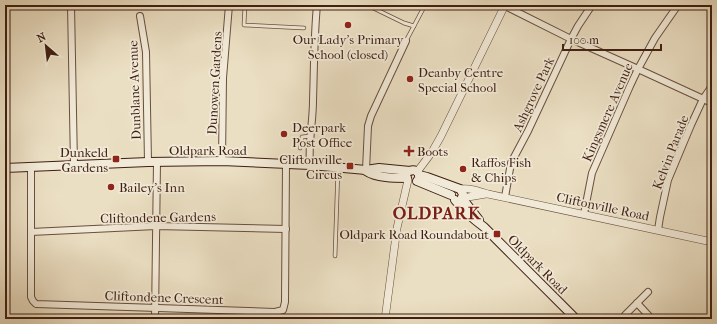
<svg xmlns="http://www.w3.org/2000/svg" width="717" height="324" font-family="'IM FELL French Canon',serif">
  <rect width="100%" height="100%" fill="#ebdfc3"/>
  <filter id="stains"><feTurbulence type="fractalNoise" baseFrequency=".005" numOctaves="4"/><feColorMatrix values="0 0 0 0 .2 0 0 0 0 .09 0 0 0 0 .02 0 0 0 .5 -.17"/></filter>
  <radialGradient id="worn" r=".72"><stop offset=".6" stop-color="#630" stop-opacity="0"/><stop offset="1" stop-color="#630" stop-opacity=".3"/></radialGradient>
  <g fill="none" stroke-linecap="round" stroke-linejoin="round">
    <defs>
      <g id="service">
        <polyline points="245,5 244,25 304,28"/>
        <polyline points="367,5 404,23 414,26"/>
        <polyline points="406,41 424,7"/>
        <polyline points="300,148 302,137 310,136"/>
        <polyline points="335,256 338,168"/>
      </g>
      <g id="minor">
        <polyline points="71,5 74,165"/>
        <polyline points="505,6 571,39 638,69 712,103"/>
        <polyline points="140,16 146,52 148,162"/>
        <polyline points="222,161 223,78 229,5"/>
        <path d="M310 165C308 144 313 122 313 101 314 69 314 37 317 5"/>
        <polyline points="31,167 31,297 33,301 36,304 275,312 283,310 285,302 286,164"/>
        <polyline points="366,170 368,126 371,116 406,41"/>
        <polyline points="505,197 511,163 528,131 571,39 578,26 592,5"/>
        <polyline points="584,214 592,173 630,86 638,69 655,38 678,5"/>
        <polyline points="658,230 660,217 668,180 691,125 703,99 712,86"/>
        <polyline points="31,232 156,226 286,229"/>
        <polyline points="637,303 649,316 648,319"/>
        <polyline points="625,315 648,292"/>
        <polyline points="155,319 157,162"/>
      </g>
      <g id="tertiary">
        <polyline points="417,172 432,152 441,136 505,5"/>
        <path d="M460 189C471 188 479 191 488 194L712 242"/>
        <polyline points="462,198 486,194"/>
        <polyline points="385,319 397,228 408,180"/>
      </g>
      <g id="secondary">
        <path d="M5 168 148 162 222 161 310 165 366 170 379 168 410 171C414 169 418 171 419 175"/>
        <path d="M366 171C376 178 395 178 407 178"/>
        <polyline points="419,175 427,177 460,189 463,194 462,198"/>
        <polyline points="417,181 451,195"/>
        <polyline points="462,198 479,220"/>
        <path d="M455 200C463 210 473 219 484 227L576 319"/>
      </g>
    </defs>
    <!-- service casing -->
    <use href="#service" stroke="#694f3e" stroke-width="4.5"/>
    <!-- minor casing -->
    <use href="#minor" stroke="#694f3e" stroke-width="8"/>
    <!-- tertiary casing -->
    <use href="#tertiary" stroke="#694f3e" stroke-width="8"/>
    <!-- secondary casing -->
    <use href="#secondary" stroke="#3e1f11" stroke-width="10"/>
    <!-- service -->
    <use href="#service" stroke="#f2ead8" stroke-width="3"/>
    <!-- minor -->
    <use href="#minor" stroke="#f2ead8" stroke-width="6"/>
    <!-- tertiary -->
    <use href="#tertiary" stroke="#f2ead8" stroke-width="7"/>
    <!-- secondary -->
    <use href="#secondary" stroke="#f2ead8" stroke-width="8"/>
  </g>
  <!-- markers -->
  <g fill="#8f2418" stroke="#f2ead8" stroke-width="1.5">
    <circle cx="348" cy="25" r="4"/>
    <circle cx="410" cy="79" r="4"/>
    <circle cx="284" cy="134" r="4"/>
    <path d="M407 145h4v4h4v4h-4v4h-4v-4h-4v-4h4z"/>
    <rect x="112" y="155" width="8" height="8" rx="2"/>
    <rect x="346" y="162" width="8" height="8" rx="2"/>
    <circle cx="463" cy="169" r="4"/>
    <circle cx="111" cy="187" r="4"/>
    <rect x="493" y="230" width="8" height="8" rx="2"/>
  </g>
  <g text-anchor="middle" stroke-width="3.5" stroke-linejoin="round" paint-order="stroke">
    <!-- poi labels -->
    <g font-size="13" fill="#3e1f11" stroke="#f2ead8" text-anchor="start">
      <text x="348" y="44" text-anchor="middle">Our Lady's Primary<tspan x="348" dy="15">School (closed)</tspan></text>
      <text x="418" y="77">Deanby Centre<tspan x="418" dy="15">Special School</tspan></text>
      <text x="292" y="132">Deerpark<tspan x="292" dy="15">Post Office</tspan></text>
      <text x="417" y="156">Boots</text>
      <text x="108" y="157" text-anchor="end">Dunkeld<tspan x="108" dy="15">Gardens</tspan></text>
      <text x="342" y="164" text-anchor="end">Cliftonville<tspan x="342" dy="15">Circus</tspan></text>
      <text x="471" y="167">Raffos Fish<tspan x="471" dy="15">&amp; Chips</tspan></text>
      <text x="119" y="192">Bailey's Inn</text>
      <text x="489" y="239" text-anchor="end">Oldpark Road Roundabout</text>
    </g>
    <!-- street labels -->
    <g font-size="13" fill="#3e1f11" stroke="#f2ead8">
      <text transform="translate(214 83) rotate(-87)" y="5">Dunowen Gardens</text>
      <text transform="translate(134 90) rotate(-92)" y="5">Dunblane Avenue</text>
      <text transform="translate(533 94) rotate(-65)" y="5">Ashgrove Park</text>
      <text transform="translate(607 112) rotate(-66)" y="5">Kingsmere Avenue</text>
      <text x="208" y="155">Oldpark Road</text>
      <text transform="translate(670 152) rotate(-69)" y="5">Kelvin Parade</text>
      <text transform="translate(603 206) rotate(12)" y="5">Cliftonville Road</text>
      <text transform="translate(158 217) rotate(-1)" y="5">Cliftondene Gardens</text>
      <text transform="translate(538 264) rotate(45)" y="5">Oldpark Road</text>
      <text transform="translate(164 297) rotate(2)" y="5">Cliftondene Crescent</text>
    </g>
    <!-- district labels -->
    <g font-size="17" font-weight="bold" letter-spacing="1" fill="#7a1f14" stroke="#f2ead8">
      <text x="437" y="219">OLDPARK</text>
    </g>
  </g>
  <!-- margin -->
  <rect width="717" height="324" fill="none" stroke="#ebdfc3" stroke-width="20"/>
  <rect x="6" y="6" width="705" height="312" fill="none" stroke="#3e1f11" stroke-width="2"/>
  <rect x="10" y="10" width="697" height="304" fill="none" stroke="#3e1f11"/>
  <!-- north arrow -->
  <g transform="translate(46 46) rotate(332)" stroke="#f2ead8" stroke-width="3" paint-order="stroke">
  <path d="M0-3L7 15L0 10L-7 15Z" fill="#3e1f11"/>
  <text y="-6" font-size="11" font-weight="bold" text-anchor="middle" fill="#3e1f11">N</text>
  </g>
  <!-- scale -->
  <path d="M563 44v6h98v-6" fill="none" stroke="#3e1f11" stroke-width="2"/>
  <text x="569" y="44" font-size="12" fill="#3e1f11" stroke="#f2ead8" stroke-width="3" paint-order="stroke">100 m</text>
  <rect width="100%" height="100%" filter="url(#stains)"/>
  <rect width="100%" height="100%" fill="url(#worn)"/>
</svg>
